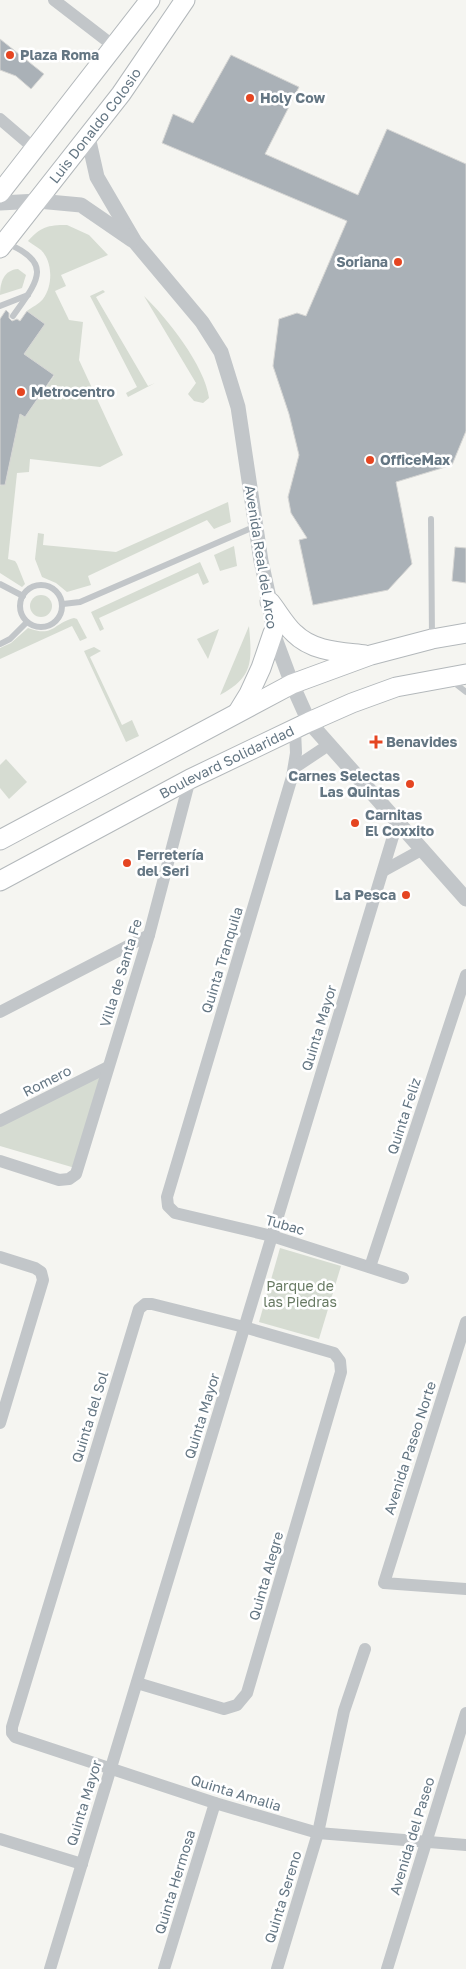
<svg xmlns="http://www.w3.org/2000/svg" width="466" height="1969" font-family="'Golos Text',sans-serif">
  <rect width="100%" height="100%" fill="#f5f5f1"/>
  <!-- green -->
  <g fill="#d6dcd2">
    <path d="M67 225 89 235 108 255 61 275 66 286 55 291 69 320 83 322 79 360 123 455 100 467 30 459 29 472 17 473 8 559 15 561 17 564 25 584 22 587 0 573V486L7 476 16 432 12 408 25 417 54 376 24 354 45 324 27 311C32 307 39 304 43 299 53 286 53 262 41 250 37 247 32 244 28 241 41 227 47 225 67 225Z"/>
    <path d="M18 269 26 275 22 288 0 295C0 282 4 270 18 269Z"/>
    <polygon points="103,290 105,292 96,297 148,386 155,383 128,397 126,393 137,387 90,296"/>
    <path d="M144 296C167 318 205 366 209 398L203 403 194 401 188 394 196 383Z"/>
    <polygon points="228,502 231,522 214,529 207,520 88,576 91,585 67,592 56,583 42,577 35,559 38,533 44,534 43,545 116,552"/>
    <polygon points="234,546 237,566 220,571 214,555"/>
    <polygon points="200,562 209,582 203,585 198,573 99,618 104,629 100,631 91,612"/>
    <circle cx="41" cy="606" r="11"/>
    <path d="M74 618 77 619 87 638 80 641 72 626 0 659V648L11 643 28 628C54 638 53 623 74 618Z"/>
    <path d="M249 626C252 661 254 677 220 695Z"/>
    <polygon points="219,629 208,659 197,639"/>
    <polygon points="94,647 101,651 90,657 122,725 132,720 139,736 126,742 84,651"/>
    <polygon points="6,759 27,782 9,799 0,788 0,765"/>
    <polygon points="107,1069 75,1168 0,1146 0,1123"/>
    <polygon points="280,1248 341,1266 319,1339 259,1322"/>
  </g>
  <!-- building -->
  <g fill="#aab1b7" stroke="#d6d6d4">
    <polygon points="0,39 44,74 31,89 16,76 0,70"/>
    <polygon points="231,55 299,87 265,154 358,195 387,129 466,164 466,431 452,465 396,482 412,564 388,590 313,605 299,540 307,538 291,513 288,497 299,455 289,414 273,366 279,319 297,313 306,316 347,221 162,143 173,114 193,123"/>
    <polygon points="6,310 9,313 9,318 12,321 17,319 20,321 27,311 45,324 24,354 54,375 25,417 20,414 5,485 0,485 0,319"/>
    <polygon points="455,547 466,548 466,583 452,581"/>
  </g>
  <g fill="none" stroke-linecap="round" stroke-linejoin="round">
    <defs>
      <g id="primary">
        <polyline points="0,193 150,0"/>
        <path id="s1" d="M0 248 121 94 185 0"/>
        <path d="M270 602C278 612 285 625 294 633 313 652 341 652 365 655"/>
        <polyline points="238,712 249,694 261,668 273,633"/>
        <polyline points="0,840 292,684 371,655 432,639 466,633"/>
        <path id="s2" d="M0 881 190 779 309 722 352 703 396 687 466 674"/>
      </g>
    </defs>
    <!-- primary casing -->
    <use href="#primary" stroke="#b3b8bb" stroke-width="21"/>
    <!-- service -->
    <g stroke="#c2c6c9" stroke-width="6">
      <path d="M6 243C55 263 37 282 13 316"/>
      <polyline points="0,306 28,295"/>
      <polyline points="431,519 432,638"/>
      <polyline points="0,584 23,596"/>
      <circle cx="41" cy="606" r="21"/>
      <polyline points="63,604 80,602 256,526"/>
      <polyline points="0,644 10,639 27,622"/>
      <polyline points="452,681 466,692"/>
    </g>
    <!-- minor -->
    <g stroke="#c2c6c9" stroke-width="12">
      <polyline points="54,0 115,47"/>
      <polyline points="0,119 35,149"/>
      <polyline points="295,730 296,753 292,777 167,1197 168,1206 175,1213 272,1236 403,1278"/>
      <polyline points="294,768 330,744"/>
      <polyline points="383,871 423,849"/>
      <polyline points="0,1012 149,935"/>
      <polyline points="0,1121 108,1067"/>
      <polyline points="0,1161 59,1180 69,1179 76,1174 149,935 190,779"/>
      <polyline points="0,1257 35,1268 41,1272 43,1280 0,1423"/>
      <polyline points="370,1267 466,975"/>
      <polyline points="466,1322 384,1583 466,1589"/>
      <polyline points="137,1683 224,1709 237,1705 247,1693 341,1372 340,1361 334,1353 244,1327 152,1304 145,1304 139,1309 12,1727 12,1733 15,1737 215,1803 318,1833 466,1845"/>
      <polyline points="0,1839 82,1864"/>
      <polyline points="50,1969 398,820"/>
      <polyline points="164,1969 215,1803"/>
      <polyline points="277,1969 318,1833 344,1711 365,1649"/>
      <polyline points="387,1969 466,1713"/>
    </g>
    <!-- tertiary -->
    <g stroke="#c2c6c9" stroke-width="15">
      <polyline points="88,137 97,177 135,242 202,322 221,352 238,407 261,561 270,602 273,633 292,684 309,722 466,899"/>
      <polyline points="0,203 38,201 81,205 132,240"/>
    </g>
    <!-- primary -->
    <use href="#primary" stroke="#fff" stroke-width="19"/>
  </g>
  <!-- markers -->
  <g fill="#e54521" stroke="#fff" stroke-width="2">
    <circle cx="10" cy="55" r="5"/>
    <circle cx="250" cy="98" r="5"/>
    <circle cx="398" cy="262" r="5"/>
    <circle cx="21" cy="392" r="5"/>
    <circle cx="370" cy="460" r="5"/>
    <path d="M373.5 734.5h5v5h5v5h-5v5h-5v-5h-5v-5h5z"/>
    <circle cx="410" cy="784" r="5"/>
    <circle cx="355" cy="823" r="5"/>
    <circle cx="127" cy="863" r="5"/>
    <circle cx="406" cy="895" r="5"/>
  </g>
  <g text-anchor="middle" stroke-width="5" stroke-linejoin="round" paint-order="stroke">
    <!-- poi labels -->
    <g font-size="14" font-weight="bold" fill="#647683" stroke="#fff" text-anchor="start">
      <text x="20" y="60">Plaza Roma</text>
      <text x="260" y="103">Holy Cow</text>
      <text x="388" y="267" text-anchor="end">Soriana</text>
      <text x="31" y="397">Metrocentro</text>
      <text x="380" y="465">OfficeMax</text>
      <text x="386" y="747">Benavides</text>
      <text x="400" y="781" text-anchor="end">Carnes Selectas<tspan x="400" dy="16">Las Quintas</tspan></text>
      <text x="365" y="820">Carnitas<tspan x="365" dy="16">El Coxxito</tspan></text>
      <text x="137" y="860">Ferretería<tspan x="137" dy="16">del Seri</tspan></text>
      <text x="396" y="900" text-anchor="end">La Pesca</text>
    </g>
    <!-- street labels -->
    <g font-size="14" fill="#647683" stroke="#fff">
      <text dy="5" stroke="none"><textPath href="#s1" startOffset="155">Luis Donaldo Colosio</textPath></text>
      <text transform="translate(261 557) rotate(81)" y="5">Avenida Real del Arco</text>
      <text dy="5" stroke="none"><textPath href="#s2" startOffset="256">Boulevard Solidaridad</textPath></text>
      <text transform="translate(222 960) rotate(-73)" y="5">Quinta Tranquila</text>
      <text transform="translate(121 973) rotate(-73)" y="5">Villa de Santa Fe</text>
      <text transform="translate(319 1028) rotate(-73)" y="5">Quinta Mayor</text>
      <text transform="translate(47 1081) rotate(-27)" y="5">Romero</text>
      <text transform="translate(404 1116) rotate(-72)" y="5">Quinta Feliz</text>
      <text transform="translate(285 1225) rotate(16)" y="5">Tubac</text>
      <text transform="translate(202 1416) rotate(-73)" y="5">Quinta Mayor</text>
      <text transform="translate(90 1417) rotate(-73)" y="5">Quinta del Sol</text>
      <text transform="translate(410 1448) rotate(-72)" y="5">Avenida Paseo Norte</text>
      <text transform="translate(266 1576) rotate(-74)" y="5">Quinta Alegre</text>
      <text transform="translate(236 1793) rotate(17)" y="5">Quinta Amalia</text>
      <text transform="translate(84 1803) rotate(-73)" y="5">Quinta Mayor</text>
      <text transform="translate(412 1836) rotate(-73)" y="5">Avenida del Paseo</text>
      <text transform="translate(175 1882) rotate(-73)" y="5">Quinta Hermosa</text>
      <text transform="translate(283 1897) rotate(-73)" y="5">Quinta Sereno</text>
    </g>
    <!-- park labels -->
    <g font-size="14" fill="#687a63" stroke="#fff">
      <text x="300" y="1291">Parque de<tspan x="300" dy="16">las Piedras</tspan></text>
    </g>
  </g>
</svg>
